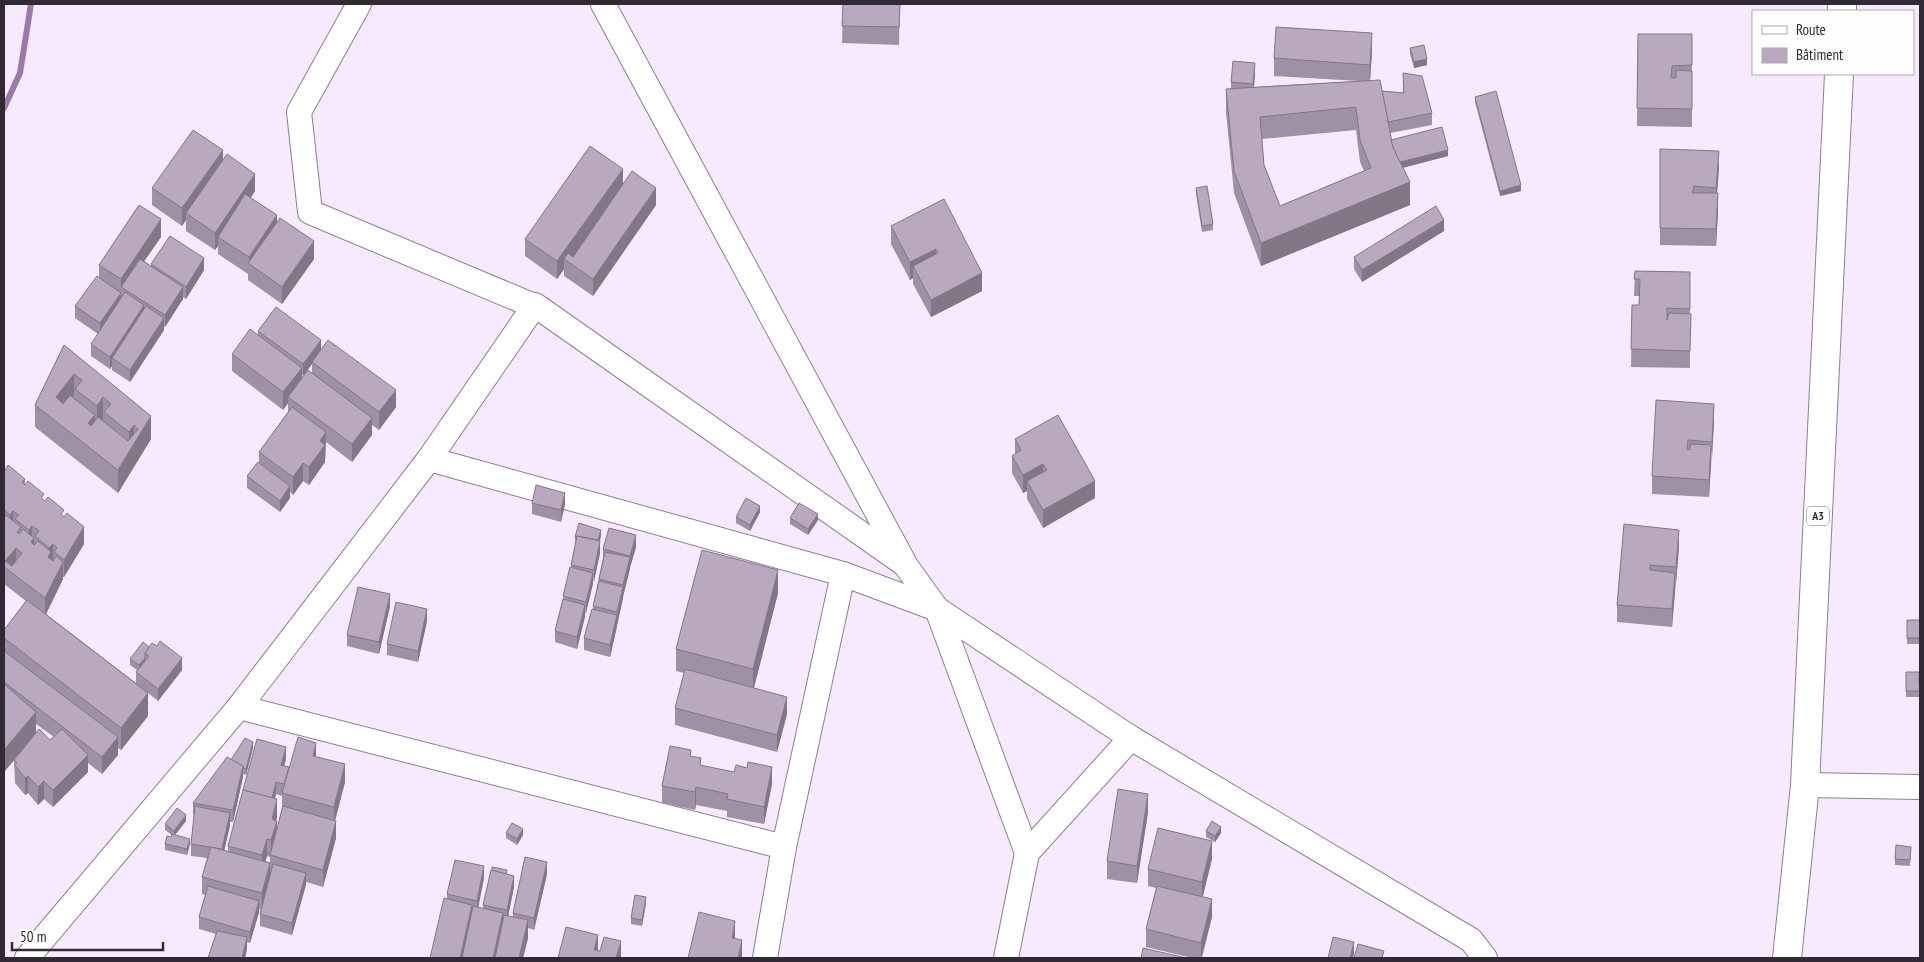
<svg xmlns="http://www.w3.org/2000/svg" width="1924" height="962" font-family="'PT Sans Narrow',sans-serif">
  <rect width="100%" height="100%" fill="#f8eafe"/>
  <g fill="none" stroke-linecap="round" stroke-linejoin="round">
    <!-- stream -->
    <polyline stroke="#9d79ab" stroke-width="6" points="4,108 20,73 31,4"/>
    <defs>
      <g id="minor">
        <polyline points="359,4 299,112 310,212 534,306"/>
        <polyline points="603,4 906,566 937,609 1131,738 1471,940 1485,958"/>
        <polyline points="429,459 843,574 937,609 1027,853"/>
        <polyline points="239,707 784,847"/>
        <polyline points="1805,785 1920,787"/>
        <polyline points="27,958 239,707 429,459 535,305 903,563"/>
        <polyline points="765,958 784,847 843,574"/>
        <polyline points="1006,958 1027,853 1131,738"/>
      </g>
      <g id="trunk">
        <polyline points="1842,11 1842,4"/>
        <polyline points="1787,958 1805,785 1839,74"/>
      </g>
    </defs>
    <!-- minor casing -->
    <use href="#minor" stroke="#8e7e95" stroke-width="26"/>
    <!-- trunk casing -->
    <use href="#trunk" stroke="#8e7e95" stroke-width="30"/>
    <!-- minor -->
    <use href="#minor" stroke="#fff" stroke-width="24"/>
    <!-- trunk -->
    <use href="#trunk" stroke="#fff" stroke-width="28"/>
  </g>
  <!-- wall -->
  <g fill="#a090a6" fill-rule="evenodd">
    <polygon points="843,4 900,4 899,45 842,43"/>
    <polygon points="1638,34 1692,34 1692,127 1637,126"/>
    <polygon points="1410,48 1427,65 1414,68 1410,54"/>
    <path d="M1372 51 1370 81 1382 91 1403 93V73L1432 113V125L1390 133 1391 140 1448 156 1403 168 1410 205 1261 266 1234 193 1226 112V89H1231V82L1255 75 1254 87 1359 81 1274 76V58ZM1356 130 1360 162 1364 171 1280 206 1264 165 1262 139Z"/>
    <polygon points="1475,97 1521,191 1500,196 1475,102"/>
    <polygon points="1660,149 1719,168 1717,193 1718,211 1716,246 1660,245"/>
    <polygon points="223,160 255,191 251,198 314,259 282,304 248,280 248,274 218,254 218,246 215,250 186,231 186,220 182,226 152,205 152,188"/>
    <polygon points="623,185 656,205 593,296 564,276 564,269 557,279 525,256 525,239"/>
    <polygon points="1196,188 1213,224 1213,230 1202,232 1196,194"/>
    <polygon points="891,226 982,273 982,291 931,317 913,284 913,278 910,280 891,244"/>
    <polygon points="1444,231 1362,282 1354,269 1354,257"/>
    <polygon points="161,237 144,261 151,266 151,264 204,270 186,299 183,297 183,299 165,327 164,326 164,330 130,382 112,370 112,366 110,369 91,356 91,344 98,334 75,318 75,306 99,278 99,265"/>
    <polygon points="1635,271 1690,272 1690,368 1631,367 1632,305 1639,305 1640,296 1634,296"/>
    <path d="M258 331 396 407 379 430 372 425V435L352 462 326 442 325 462 309 485 303 481 293 495 290 492V498L280 512 247 488V476L259 463V452L288 412V403L283 410 232 371V354L258 336ZM312 364V373L302 379V374L303 376Z"/>
    <polygon points="64,345 151,439 118,493 35,427 35,405"/>
    <polygon points="1714,404 1714,421 1709,497 1652,494 1652,476"/>
    <polygon points="1015,439 1095,498 1043,528 1027,499 1027,491 1023,493 1012,473 1012,456 1015,454"/>
    <path d="M4 472 25 479V485L64 517 84 544 64 577H63V579L46 614 136 683V672L137 670 130 665V659L149 647 182 670 158 701 148 693V716L121 750 118 748V755L102 774 88 763V772L53 807 44 799 38 805 28 793 25 795 15 783 14 760 4 772V630L26 601 4 584ZM36 724 54 737 50 740 36 732Z"/>
    <polygon points="532,503 565,504 561,522 532,514"/>
    <polygon points="760,512 750,531 736,523 736,517"/>
    <polygon points="790,518 818,520 808,535 790,524"/>
    <polygon points="1624,524 1679,547 1672,627 1617,622 1617,605"/>
    <polygon points="601,536 600,541 600,553 577,649 555,642 555,631 571,567 576,543 575,543 575,537"/>
    <polygon points="636,547 630,567 617,622 617,627 610,657 584,650 584,638 593,609 593,606 603,558 603,549"/>
    <polygon points="778,593 754,688 787,714 777,752 675,725 675,708 684,673 676,671 676,649"/>
    <polygon points="390,606 379,654 347,646 347,635"/>
    <rect x="1907" y="620" width="13" height="24"/>
    <polygon points="427,621 418,662 387,655 387,644"/>
    <polygon points="1906,672 1919,683 1920,683 1920,697 1906,697"/>
    <path d="M253 748 246 775 243 774V777L233 822H230V825L224 850 228 851V846L286 759 284 766 289 771 316 757 345 782 335 821 336 838 323 887 306 882 292 935 260 926V914L261 910 259 909V912L250 943 247 942V949L245 958H208L216 934 199 929V917L205 895 202 894V877L207 858 191 856V844L194 815H193V803L231 760ZM276 794 282 796V807L277 829 276 821 277 817 275 799ZM267 856 270 857V863L265 861Z"/>
    <polygon points="691,756 701,766 772,784 764,824 727,817 727,811 696,805 695,810 662,803 662,786"/>
    <polygon points="1148,812 1137,883 1107,879 1107,861"/>
    <polygon points="186,821 175,835 190,844 187,855 165,850 165,844 171,837 172,835 165,830 165,824"/>
    <polygon points="1206,831 1221,833 1215,842 1206,837"/>
    <polygon points="506,833 523,835 517,845 506,838"/>
    <polygon points="1911,853 1910,866 1895,865 1895,859"/>
    <polygon points="1212,859 1202,897 1212,917 1202,958 1192,958 1146,947 1146,929 1156,888 1148,886 1148,869"/>
    <polygon points="507,874 514,887 508,916 513,917 513,913 547,874 534,930 528,928 528,938 523,958 447,899 447,894 484,878 478,908 483,909 483,905"/>
    <polygon points="646,903 642,926 631,924 631,918"/>
  </g>
  <!-- shaded-wall -->
  <g fill="#827687">
    <polygon points="1372,33 1372,51 1370,82 1370,65"/>
    <polygon points="1427,59 1427,65 1414,68 1414,62"/>
    <polygon points="1255,63 1255,75 1253,96 1253,84"/>
    <polygon points="223,150 223,168 186,213 186,220 182,226 182,208"/>
    <polygon points="1448,150 1448,156 1393,170 1393,164"/>
    <polygon points="1719,151 1719,168 1716,205 1716,188"/>
    <polygon points="623,169 623,186 569,262 564,259 564,269 557,279 557,261"/>
    <polygon points="255,174 255,191 222,240 218,237 218,246 215,250 215,233"/>
    <polygon points="1410,182 1410,205 1261,266 1261,243"/>
    <polygon points="1521,185 1521,191 1500,196 1500,191"/>
    <polygon points="656,188 656,205 593,296 593,279"/>
    <polygon points="1718,193 1718,211 1716,246 1716,229"/>
    <polygon points="277,215 277,232 249,264 249,257"/>
    <polygon points="161,219 161,237 125,289 121,287 121,305 100,335 100,323 121,294 121,279"/>
    <polygon points="1444,220 1444,231 1362,282 1362,270"/>
    <polygon points="314,241 314,259 282,304 282,287"/>
    <polygon points="936,249 936,266 913,266 913,278 910,280 910,262"/>
    <polygon points="204,258 204,270 186,299 186,287"/>
    <polygon points="982,273 982,291 931,317 931,300"/>
    <polygon points="183,287 183,299 165,327 165,315"/>
    <polygon points="144,305 144,317 112,358 112,366 110,369 110,357"/>
    <polygon points="164,318 164,330 130,382 130,370"/>
    <polygon points="321,340 321,351 312,362 312,364 303,376 303,364"/>
    <polygon points="302,368 302,386 288,397 288,403 283,410 283,392"/>
    <polygon points="74,374 74,396 56,420 56,397"/>
    <polygon points="396,390 396,407 379,430 379,412"/>
    <polygon points="103,397 103,420 97,429 97,406"/>
    <polygon points="1714,404 1714,421 1712,459 1712,442"/>
    <polygon points="95,415 95,437 88,423"/>
    <polygon points="151,416 151,439 118,493 118,470 129,452 129,432 134,425 134,444"/>
    <polygon points="372,418 372,435 352,462 352,444"/>
    <polygon points="326,432 325,462 309,485 309,467 320,441"/>
    <polygon points="1711,445 1711,462 1709,497 1709,480"/>
    <polygon points="303,463 303,481 293,495 293,477"/>
    <polygon points="1043,464 1043,482 1027,481 1027,491 1023,493 1023,475"/>
    <polygon points="1095,481 1095,498 1043,528 1043,510"/>
    <polygon points="290,486 290,498 280,512 280,501"/>
    <polygon points="565,493 565,504 561,522 561,510"/>
    <polygon points="760,506 760,512 750,531 750,525"/>
    <polygon points="13,511 13,528 10,532 10,515"/>
    <polygon points="818,514 818,520 808,535 808,529"/>
    <polygon points="32,526 32,541 34,538 34,556 29,548 29,530"/>
    <polygon points="84,527 84,544 64,577 64,560"/>
    <polygon points="601,530 601,536 597,549 597,543"/>
    <polygon points="1679,530 1679,547 1676,584 1676,567"/>
    <polygon points="636,535 636,547 630,568 630,556"/>
    <polygon points="600,541 600,553 594,582 594,570"/>
    <polygon points="53,544 53,561 48,557 49,555 49,548"/>
    <polygon points="16,548 16,565 5,568 5,561"/>
    <polygon points="630,557 630,569 623,597 623,585"/>
    <polygon points="63,562 63,579 45,616 45,598"/>
    <polygon points="778,570 778,593 753,691 753,669"/>
    <polygon points="593,573 593,584 586,613 586,602"/>
    <polygon points="1675,573 1675,590 1672,627 1672,609"/>
    <polygon points="623,587 623,599 610,657 610,645"/>
    <polygon points="390,594 390,606 379,654 379,642"/>
    <polygon points="585,605 585,617 577,649 577,637"/>
    <polygon points="427,609 427,621 418,662 418,651"/>
    <polygon points="145,658 145,664 139,671 139,665"/>
    <polygon points="182,658 182,670 158,701 158,689"/>
    <polygon points="148,693 148,716 121,750 121,728"/>
    <polygon points="787,697 787,714 777,752 777,735"/>
    <polygon points="36,712 36,735 4,772 4,750"/>
    <polygon points="118,737 118,755 102,774 102,757"/>
    <polygon points="253,742 253,748 246,775 246,769"/>
    <polygon points="316,743 316,760 313,756"/>
    <polygon points="286,747 286,759 281,777 281,765"/>
    <polygon points="88,755 88,772 53,807 53,790"/>
    <polygon points="345,764 345,782 334,824 334,807"/>
    <polygon points="243,766 243,777 233,822 233,810"/>
    <polygon points="772,767 772,784 764,824 764,807"/>
    <polygon points="28,776 28,793 25,795 25,778"/>
    <polygon points="44,781 44,799 38,805 38,787"/>
    <polygon points="276,782 276,794 271,811 271,799"/>
    <polygon points="696,787 696,805 695,810 695,792"/>
    <polygon points="1148,794 1148,812 1137,883 1137,866"/>
    <polygon points="277,799 277,817 272,837 272,819"/>
    <polygon points="230,813 230,825 222,861 222,849"/>
    <polygon points="186,815 186,821 174,836 174,831"/>
    <polygon points="277,821 277,838 271,857 271,840"/>
    <polygon points="336,821 336,838 323,887 323,870"/>
    <polygon points="1221,827 1221,833 1215,842 1215,836"/>
    <polygon points="523,829 523,835 517,845 517,839"/>
    <polygon points="190,839 190,844 187,855 187,849"/>
    <polygon points="267,839 267,856 262,873 262,855"/>
    <polygon points="1212,841 1212,859 1202,900 1202,882"/>
    <polygon points="547,862 547,874 534,930 534,918"/>
    <polygon points="270,863 270,880 262,910 262,893"/>
    <polygon points="484,866 484,878 477,913 477,901"/>
    <polygon points="306,873 306,885 292,935 292,923"/>
    <polygon points="514,876 514,887 507,922 507,910"/>
    <polygon points="646,897 646,903 642,926 642,920"/>
    <polygon points="1212,899 1212,917 1201,958 1201,943"/>
    <polygon points="259,901 259,912 250,943 250,932"/>
    <polygon points="472,905 472,922 464,958 460,958"/>
    <polygon points="503,913 503,931 497,958 493,958"/>
    <polygon points="528,920 528,938 523,958 519,958"/>
    <polygon points="735,921 735,938 732,955 732,938"/>
    <polygon points="598,935 598,953 594,950"/>
    <polygon points="247,937 247,949 245,958 242,958"/>
    <polygon points="742,940 742,958 738,958"/>
    <polygon points="621,941 621,958 616,958"/>
    <polygon points="1354,942 1354,954 1353,958 1350,958"/>
  </g>
  <!-- building -->
  <g fill="#baa8c1" stroke="#827687" fill-rule="evenodd">
    <polygon points="843,4 900,4 899,27 842,26"/>
    <polygon points="1276,27 1372,33 1370,65 1274,58"/>
    <polygon points="1638,34 1692,34 1692,65 1672,66 1671,78 1676,78 1676,70 1692,71 1692,109 1637,108"/>
    <polygon points="1424,45 1427,59 1414,62 1410,48"/>
    <polygon points="1233,61 1255,63 1253,84 1231,82"/>
    <polygon points="1403,73 1422,76 1432,113 1388,122 1382,91 1404,93"/>
    <path d="M1380 80 1393 147 1410 182 1261 243 1234 171 1226 89ZM1356 107 1360 140 1371 168 1280 206 1264 165 1260 117Z"/>
    <polygon points="1496,91 1521,185 1500,191 1475,97"/>
    <polygon points="1442,127 1448,150 1400,162 1393,147 1391,140"/>
    <polygon points="193,130 223,150 182,208 152,188"/>
    <polygon points="590,146 623,169 557,261 525,239"/>
    <polygon points="1660,149 1719,151 1716,188 1694,186 1692,193 1718,193 1716,229 1660,228"/>
    <polygon points="227,154 255,174 215,233 186,213"/>
    <polygon points="632,171 656,188 593,279 564,259 568,253 573,257"/>
    <polygon points="1207,186 1213,224 1202,226 1196,188"/>
    <polygon points="245,194 277,215 249,257 218,237"/>
    <polygon points="944,199 982,273 931,300 913,266 938,253 936,249 910,262 891,226"/>
    <polygon points="139,205 161,219 121,279 99,265"/>
    <polygon points="1436,206 1444,220 1362,270 1354,257"/>
    <polygon points="280,218 314,241 282,287 248,263"/>
    <polygon points="170,236 204,258 186,287 151,264"/>
    <polygon points="140,259 183,287 165,315 121,287"/>
    <polygon points="1635,271 1690,272 1690,309 1667,308 1667,320 1669,313 1691,314 1690,351 1631,349 1632,305 1639,305 1640,279 1634,279"/>
    <polygon points="97,276 121,293 100,323 75,306"/>
    <polygon points="125,292 144,305 110,357 91,344"/>
    <polygon points="146,306 164,318 130,370 112,358"/>
    <polygon points="276,307 321,340 303,364 258,331"/>
    <polygon points="250,329 302,368 283,392 232,354"/>
    <polygon points="328,340 396,390 379,412 312,362"/>
    <path d="M64 345 151 416 118 470 35 405ZM74 374 82 380 75 389 97 406 103 397 111 404 104 412 129 432 134 425 138 429 128 441 98 417 91 426 88 423 95 415 70 395 63 404 56 397Z"/>
    <polygon points="308,370 372,418 352,444 288,397"/>
    <polygon points="1656,400 1714,404 1712,442 1688,440 1687,449 1690,450 1690,444 1711,445 1709,480 1652,476"/>
    <polygon points="292,407 326,432 320,441 325,445 309,467 303,463 293,477 259,452"/>
    <polygon points="1058,415 1095,481 1043,510 1027,481 1047,470 1043,464 1023,475 1012,456 1021,450 1015,439"/>
    <polygon points="258,462 290,486 280,501 247,476"/>
    <polygon points="8,465 25,479 22,482 25,485 28,481 44,494 41,498 45,501 48,497 64,510 61,514 64,517 67,513 84,527 64,560 54,552 57,548 53,544 49,548 35,536 39,531 32,526 29,530 15,519 19,515 13,511 10,515 4,510 4,472"/>
    <polygon points="536,485 565,493 561,510 532,503"/>
    <polygon points="746,498 760,506 750,525 736,517"/>
    <polygon points="799,503 818,514 808,529 790,518"/>
    <path d="M6 515 21 527 17 532 19 534 23 529 34 538 31 542 34 545 38 541 51 552 48 557 53 561 56 556 63 562 45 598 4 567V518ZM16 548 22 553 12 566 5 561Z"/>
    <polygon points="579,523 601,530 598,540 577,536 577,537 575,537"/>
    <polygon points="1624,524 1679,530 1676,567 1650,565 1650,570 1675,573 1672,609 1617,605"/>
    <polygon points="609,528 636,535 630,556 603,549"/>
    <polygon points="577,536 600,541 594,570 571,565"/>
    <polygon points="702,550 778,570 753,669 676,649"/>
    <polygon points="605,552 630,557 623,585 599,579"/>
    <polygon points="570,567 593,573 586,602 563,596"/>
    <polygon points="599,581 623,587 617,612 593,606"/>
    <polygon points="358,587 390,594 379,642 347,635"/>
    <polygon points="563,599 585,605 577,637 555,631"/>
    <polygon points="27,600 148,693 121,728 4,638 4,630"/>
    <polygon points="396,602 427,609 418,651 387,644"/>
    <polygon points="592,609 617,615 610,645 584,638"/>
    <rect x="1907" y="620" width="13" height="18"/>
    <polygon points="160,641 182,658 158,689 136,672 149,656 145,653 152,643 157,646"/>
    <polygon points="143,642 149,647 145,653 145,658 139,665 130,659"/>
    <polygon points="4,651 118,737 102,757 4,682"/>
    <polygon points="685,669 787,697 777,735 675,708"/>
    <polygon points="1906,672 1919,672 1919,683 1920,683 1920,691 1906,691"/>
    <polygon points="4,684 36,712 4,750"/>
    <polygon points="39,729 50,740 62,729 88,755 53,790 44,781 38,787 28,776 25,778 15,765 17,763 14,760"/>
    <polygon points="298,737 316,743 313,756 345,764 334,807 282,793"/>
    <polygon points="245,738 253,742 246,769 243,768 243,766 231,760"/>
    <polygon points="257,739 286,747 281,765 289,767 284,784 276,782 272,798 243,790"/>
    <polygon points="670,746 691,750 690,756 701,758 700,765 734,772 736,765 747,768 748,762 772,767 764,807 727,799 728,794 696,787 695,792 662,786"/>
    <polygon points="227,757 243,766 233,810 193,803"/>
    <polygon points="1118,789 1148,794 1137,866 1107,861"/>
    <polygon points="243,790 277,799 272,819 277,821 271,840 267,839 262,855 228,846"/>
    <polygon points="195,806 230,813 222,849 191,844"/>
    <polygon points="283,806 336,821 323,870 270,855"/>
    <polygon points="177,808 186,815 174,831 165,824"/>
    <polygon points="1212,821 1221,827 1215,836 1206,831"/>
    <polygon points="512,823 523,829 517,839 506,833"/>
    <polygon points="1158,828 1212,841 1202,882 1148,869"/>
    <polygon points="172,834 190,839 187,849 165,844 167,836 171,837"/>
    <polygon points="1896,845 1911,847 1910,860 1895,859"/>
    <polygon points="211,847 270,863 262,893 202,877"/>
    <polygon points="525,857 547,862 534,918 513,913"/>
    <polygon points="455,860 484,866 477,901 447,894"/>
    <polygon points="273,864 306,873 292,923 260,914"/>
    <polygon points="492,867 507,870 506,874 492,870"/>
    <polygon points="491,870 514,876 507,910 483,905"/>
    <polygon points="208,886 259,901 250,932 199,917"/>
    <polygon points="1157,886 1212,899 1201,943 1146,929"/>
    <polygon points="635,895 646,897 642,920 631,918"/>
    <polygon points="444,898 472,905 460,958 430,958"/>
    <polygon points="473,906 503,913 493,958 462,958"/>
    <polygon points="699,912 735,921 732,938 742,940 738,958 688,958"/>
    <polygon points="504,915 528,920 519,958 495,958"/>
    <polygon points="566,927 598,935 594,950 600,951 604,937 621,941 616,958 558,958"/>
    <polygon points="217,931 247,937 242,958 208,958"/>
    <polygon points="1333,937 1354,942 1350,958 1328,958"/>
    <polygon points="1358,944 1384,951 1382,958 1354,958"/>
    <polygon points="1143,948 1186,958 1141,958"/>
  </g>
  <g text-anchor="middle" stroke-width="4.5" stroke-linejoin="round" paint-order="stroke">
    <!-- shield labels -->
    <rect fill="#fdfdfd" stroke="#6e6970" stroke-width="1" x="1807" y="506.5" width="22" height="19" rx="4"/>
    <g font-size="12" font-weight="bold" fill="#312a34">
      <text x="1818" y="520">A3</text>
    </g>
  </g>
  <!-- border -->
  <rect width="1924" height="962" fill="none" stroke="#312a34" stroke-width="10"/>
  <!-- legend -->
  <rect x="1752" y="10" width="162" height="65" fill="#fdfdfd" stroke="#aba9ad"/>
  <rect x="1762" y="26" width="25" height="8" fill="#ffffff" stroke="#aba9ad"/>
  <text x="1796" y="35" font-size="15" fill="#312a34">Route</text>
  <rect x="1762" y="48" width="25" height="15" fill="#baa8c1" stroke="#aba9ad"/>
  <text x="1796" y="60" font-size="15" fill="#312a34">Bâtiment</text>
  <!-- scale -->
  <path d="M12 942v8h151v-8" fill="none" stroke="#312a34" stroke-width="2.5"/>
  <text x="20" y="942" font-size="15" fill="#312a34" stroke="#fdfdfd" stroke-width="4" paint-order="stroke">50 m</text>
</svg>
